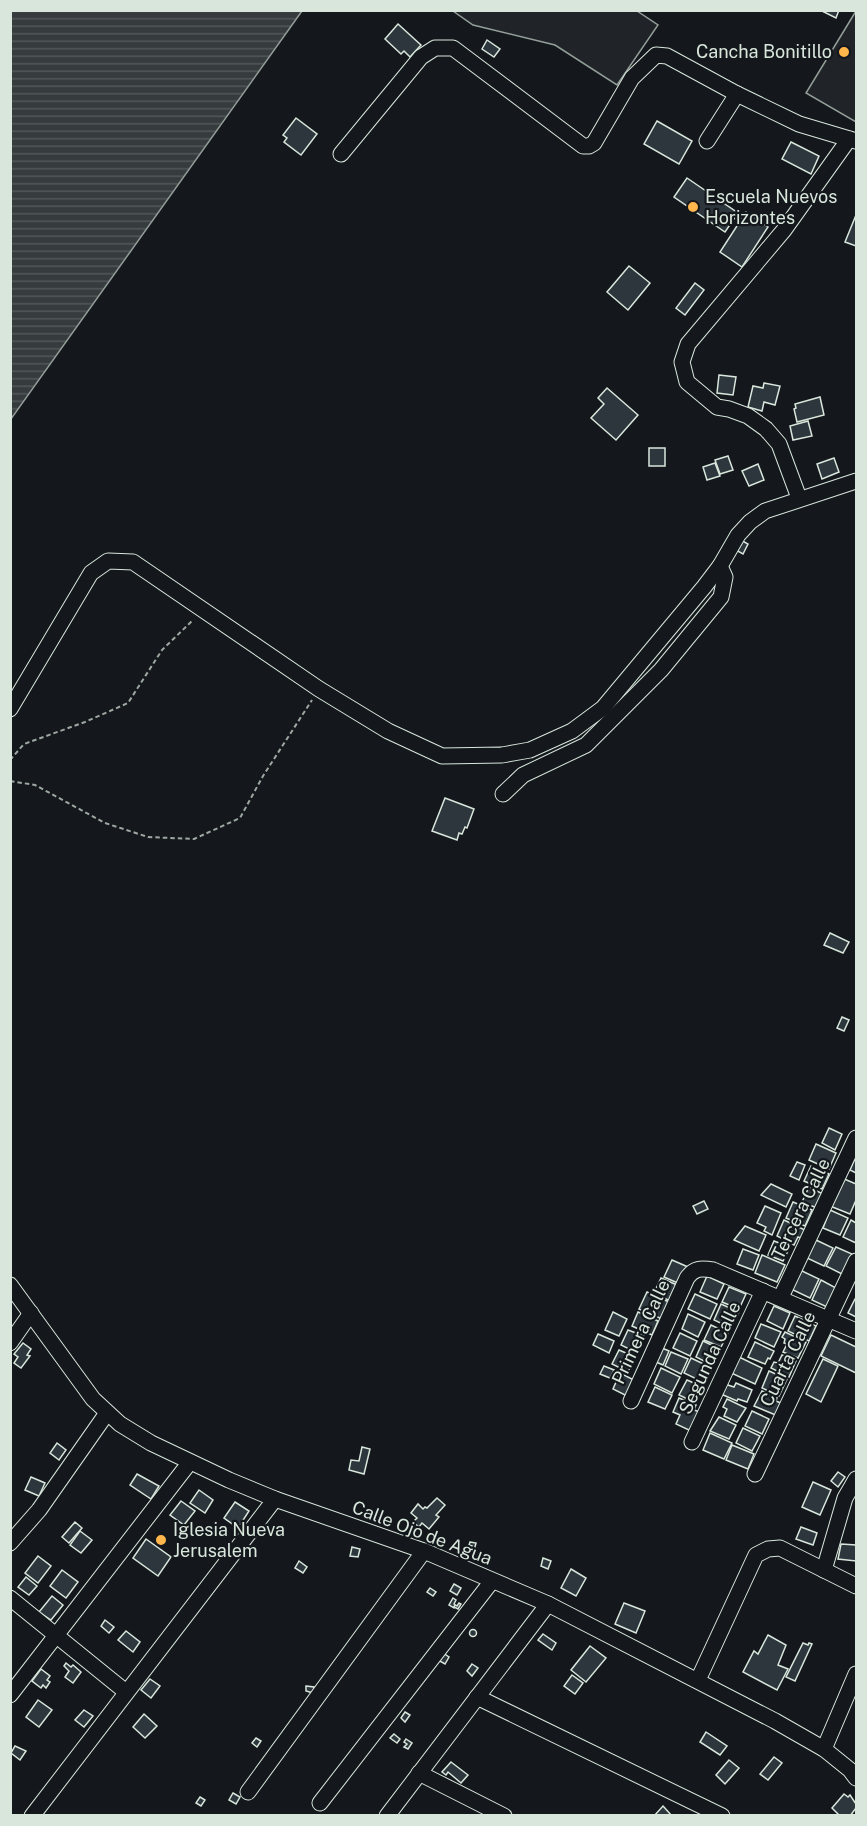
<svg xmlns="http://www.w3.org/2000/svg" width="867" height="1826" font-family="'Public Sans',sans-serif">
  <defs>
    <pattern id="water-rules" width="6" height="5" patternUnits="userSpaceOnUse" patternTransform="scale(1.5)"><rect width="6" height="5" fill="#363b3e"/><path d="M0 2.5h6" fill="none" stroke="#525759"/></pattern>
  </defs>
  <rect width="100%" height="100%" fill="#14181c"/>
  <!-- pitch -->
  <g fill="#202428" stroke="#939e99" stroke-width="1.5">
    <polygon points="453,11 637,11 658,25 617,85 555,45 473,25"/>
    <polygon points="856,11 856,122 806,93"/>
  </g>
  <!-- water -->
  <polygon fill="url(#water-rules)" stroke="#939e99" stroke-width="1.5" points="11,10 302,11 11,419 10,11"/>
  <!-- building -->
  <g fill="#2c363c" stroke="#d8e6dc" stroke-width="1.5">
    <polygon points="820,10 839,10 836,18"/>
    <polygon points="398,24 421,45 410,57 404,51 401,54 385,39"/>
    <polygon points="487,40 500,49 494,57 482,49"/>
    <polygon points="296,118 317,134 301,155 284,142 287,138 283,135"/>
    <polygon points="657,121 692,141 679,164 644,144"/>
    <polygon points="791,142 819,156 811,174 782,159"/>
    <polygon points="687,178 738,213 725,232 674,197"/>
    <polygon points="746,212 768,227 742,267 720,252"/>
    <polygon points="856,215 856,246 845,242"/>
    <polygon points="629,266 650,283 628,310 607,292"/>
    <polygon points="695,283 704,290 685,315 676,308"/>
    <polygon points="719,375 736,377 733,395 717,393"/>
    <polygon points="764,383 780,386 775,405 764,402 762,411 748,407 753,386 763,388"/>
    <polygon points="607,388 638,415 616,440 591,418 604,404 598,398"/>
    <polygon points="820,397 824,415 797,422 794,409 796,408 795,404"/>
    <polygon points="808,421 812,436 793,440 790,426"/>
    <rect x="649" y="448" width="16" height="18"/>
    <polygon points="728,456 733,470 720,474 715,460"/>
    <polygon points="834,458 839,472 822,479 817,464"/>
    <polygon points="715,463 720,476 707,480 703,467"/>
    <polygon points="758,464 764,480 749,486 742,471"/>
    <polygon points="739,539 748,544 743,554 734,549"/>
    <polygon points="445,798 474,809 467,828 465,827 462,834 459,833 457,840 432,831"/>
    <polygon points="830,933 849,942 843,953 824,945"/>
    <polygon points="842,1017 849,1020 844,1031 837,1028"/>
    <polygon points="829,1128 842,1134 835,1150 822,1143"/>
    <polygon points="816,1144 836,1153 829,1169 809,1160"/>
    <polygon points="856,1156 856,1173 850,1170"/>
    <polygon points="797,1162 805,1165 799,1180 790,1176"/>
    <polygon points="811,1166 829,1174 822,1189 804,1181"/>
    <polygon points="842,1178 856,1184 856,1200 850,1214 830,1206"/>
    <polygon points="771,1184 792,1194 786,1207 761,1195"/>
    <polygon points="809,1187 823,1194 817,1208 802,1202"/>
    <polygon points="704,1201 708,1209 697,1214 693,1206"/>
    <polygon points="793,1202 812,1210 805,1226 786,1218"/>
    <polygon points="765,1206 781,1213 772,1235 764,1231 766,1227 757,1223"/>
    <polygon points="830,1210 848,1218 840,1235 823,1228"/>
    <polygon points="784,1220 807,1231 803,1239 798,1237 794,1245 777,1236"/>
    <polygon points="851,1220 856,1223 856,1243 843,1237"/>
    <polygon points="745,1226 766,1235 759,1251 734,1240"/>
    <polygon points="816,1240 833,1248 824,1266 807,1258"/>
    <polygon points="774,1241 790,1247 783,1261 768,1255"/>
    <polygon points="836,1247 852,1254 842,1274 826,1266"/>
    <polygon points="743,1249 759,1255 753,1270 737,1264"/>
    <polygon points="762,1255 785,1265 777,1282 755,1273"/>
    <polygon points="672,1260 688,1267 680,1284 664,1277"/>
    <polygon points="800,1270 819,1279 810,1298 791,1289"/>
    <polygon points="707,1276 724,1284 717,1299 700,1292"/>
    <polygon points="661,1278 677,1285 670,1301 654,1293"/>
    <polygon points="821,1280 836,1288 827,1307 812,1300"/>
    <polygon points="729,1287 746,1294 739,1309 722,1302"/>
    <polygon points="647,1292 669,1302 662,1319 639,1309"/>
    <polygon points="695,1294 717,1304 710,1319 688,1309"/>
    <polygon points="855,1299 856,1299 856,1317 848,1313"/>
    <polygon points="721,1304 739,1312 731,1328 714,1320"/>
    <polygon points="774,1306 790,1313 783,1329 767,1321"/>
    <polygon points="613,1312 627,1319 619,1336 605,1330"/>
    <polygon points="638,1312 658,1321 652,1335 632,1326"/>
    <polygon points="688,1314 705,1322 698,1337 682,1329"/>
    <polygon points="795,1316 816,1326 809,1341 788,1331"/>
    <polygon points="761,1324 781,1332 774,1347 755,1338"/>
    <polygon points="711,1325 728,1333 721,1347 704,1340"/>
    <polygon points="628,1330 644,1336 637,1353 621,1345"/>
    <polygon points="785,1332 806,1342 798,1358 783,1352 787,1344 784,1343 785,1339 782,1337"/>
    <polygon points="680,1333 697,1341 690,1356 673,1348"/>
    <polygon points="598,1334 614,1341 609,1353 593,1345"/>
    <polygon points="831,1335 856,1347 856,1373 821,1356"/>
    <polygon points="703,1341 720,1349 712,1365 696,1357"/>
    <polygon points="755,1342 774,1351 770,1359 768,1358 765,1364 748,1357"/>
    <polygon points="23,1343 31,1349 27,1355 30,1356 21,1368 14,1363 18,1357 14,1354"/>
    <polygon points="662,1348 669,1351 663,1365 656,1362"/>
    <polygon points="619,1350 635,1357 628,1372 612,1364"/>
    <polygon points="671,1352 688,1359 681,1374 665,1366"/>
    <polygon points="782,1355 796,1361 789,1377 771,1368 774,1362 778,1363"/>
    <polygon points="737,1356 762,1368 755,1384 729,1372"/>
    <polygon points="691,1358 712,1368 705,1383 684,1373"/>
    <polygon points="823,1359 838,1366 821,1402 806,1394"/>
    <polygon points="604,1366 614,1370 610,1378 600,1374"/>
    <polygon points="661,1368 680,1377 672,1393 654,1384"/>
    <polygon points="614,1371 620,1373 616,1380 611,1378"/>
    <polygon points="769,1371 787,1379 779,1396 762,1388"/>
    <polygon points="620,1373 634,1380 627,1396 613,1389"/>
    <polygon points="687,1380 703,1387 696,1403 679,1395"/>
    <polygon points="736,1383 752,1390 747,1402 738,1399 737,1401 721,1394 725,1384 734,1387"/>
    <polygon points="655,1387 672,1395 665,1409 648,1402"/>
    <polygon points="762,1391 777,1398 776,1401 783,1404 778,1416 754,1406"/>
    <polygon points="679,1398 696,1405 694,1410 700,1412 691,1431 676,1424 680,1415 673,1412"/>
    <polygon points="727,1399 746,1408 737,1422 724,1416 727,1409 723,1407"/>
    <polygon points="752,1411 769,1419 762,1434 745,1426"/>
    <polygon points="719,1417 736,1425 729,1439 710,1431"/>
    <polygon points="743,1428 760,1436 752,1451 736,1443"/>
    <polygon points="710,1433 732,1443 724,1459 703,1450"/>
    <polygon points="57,1443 66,1450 59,1460 50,1453"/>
    <polygon points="732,1445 754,1454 748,1469 726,1460"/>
    <polygon points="362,1447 370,1449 364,1474 349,1470 351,1460 359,1461"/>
    <polygon points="838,1472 845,1477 838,1487 831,1481"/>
    <polygon points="137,1474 159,1486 151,1499 130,1485"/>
    <polygon points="31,1477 45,1483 39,1496 25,1490"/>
    <polygon points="813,1482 831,1490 820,1515 802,1507"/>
    <polygon points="199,1490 213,1500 205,1513 190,1503"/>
    <polygon points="437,1498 445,1505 436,1515 439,1517 429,1529 422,1523 419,1527 413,1522 417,1518 411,1513 418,1504 423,1509 425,1507 427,1508"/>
    <polygon points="181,1501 195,1511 184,1525 170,1515"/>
    <polygon points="235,1502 249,1511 238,1528 224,1518"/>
    <polygon points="75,1522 82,1528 69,1543 62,1537"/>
    <polygon points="801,1527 817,1533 813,1545 796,1539"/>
    <polygon points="80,1531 92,1540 81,1553 70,1545"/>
    <polygon points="146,1539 171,1557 158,1576 133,1558"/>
    <polygon points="470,1542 476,1543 473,1554 466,1552 468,1547 471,1548 472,1546 469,1545"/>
    <polygon points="841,1544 856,1545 856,1561 838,1559"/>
    <polygon points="352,1547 360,1549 358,1557 350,1556"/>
    <polygon points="38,1556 51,1566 38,1583 25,1573"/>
    <polygon points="543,1558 551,1561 548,1569 541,1566"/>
    <polygon points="299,1561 307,1567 303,1573 295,1568"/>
    <polygon points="571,1569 586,1578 576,1596 561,1588"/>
    <polygon points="62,1570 78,1582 66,1598 50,1586"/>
    <polygon points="26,1577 37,1586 29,1595 18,1587"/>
    <polygon points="454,1584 461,1588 457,1595 450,1591"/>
    <polygon points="430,1588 436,1592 433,1596 427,1592"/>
    <polygon points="52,1596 63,1605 51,1620 39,1612"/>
    <polygon points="453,1598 456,1600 454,1604 457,1606 459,1603 461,1604 458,1609 454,1607 455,1605 454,1608 449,1605"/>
    <polygon points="624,1603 645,1611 636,1633 615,1624"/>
    <polygon points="105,1620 114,1627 109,1633 101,1626"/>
    <circle cx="473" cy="1633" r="3.5"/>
    <polygon points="126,1631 140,1642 133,1652 118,1640"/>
    <polygon points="543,1634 556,1643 552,1650 538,1640"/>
    <polygon points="768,1635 786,1645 778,1665 788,1669 777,1690 743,1672 754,1651 758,1654"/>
    <polygon points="803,1643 808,1645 809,1643 812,1644 795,1681 786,1677"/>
    <polygon points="590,1646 606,1658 586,1682 571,1670"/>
    <polygon points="443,1653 449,1657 445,1664 438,1660"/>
    <polygon points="66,1663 71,1667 73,1665 81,1672 73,1683 65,1677 69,1671 64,1666"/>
    <polygon points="472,1664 478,1668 472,1676 467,1671"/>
    <polygon points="41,1669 50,1676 47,1680 50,1682 46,1688 43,1685 41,1688 32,1681"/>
    <polygon points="572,1675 583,1683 575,1694 564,1686"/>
    <polygon points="150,1679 160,1686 151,1698 141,1690"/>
    <polygon points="306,1686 314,1687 313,1693 306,1691"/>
    <polygon points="38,1700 52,1710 39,1727 26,1717"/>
    <polygon points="84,1710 93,1716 84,1727 75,1720"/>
    <polygon points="405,1712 410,1715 405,1722 401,1718"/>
    <polygon points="144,1714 157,1726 145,1738 133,1727"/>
    <polygon points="706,1732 727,1746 720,1755 700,1742"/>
    <polygon points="394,1734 400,1739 397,1743 390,1738"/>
    <polygon points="256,1738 261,1741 257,1747 252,1743"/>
    <polygon points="406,1739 412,1743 408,1749 404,1747 407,1744 404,1742"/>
    <polygon points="15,1746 26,1751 20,1760 11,1753"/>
    <polygon points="774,1757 782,1763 768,1780 760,1774"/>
    <polygon points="729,1760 739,1768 725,1784 716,1775"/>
    <polygon points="451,1762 468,1775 461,1783 448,1772 446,1775 442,1772"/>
    <polygon points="233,1793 240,1797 236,1804 229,1800"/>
    <polygon points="844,1794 848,1797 850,1795 856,1804 856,1808 850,1816 840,1816 832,1808"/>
    <polygon points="200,1797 205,1800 201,1806 196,1803"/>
    <polygon points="663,1806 672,1816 654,1816"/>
  </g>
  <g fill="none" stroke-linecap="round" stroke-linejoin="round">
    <defs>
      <g id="minor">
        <polyline points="707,141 737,94"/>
        <polyline points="341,154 421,57 435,48 453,48 583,146 589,146 594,143 632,78 656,55 667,56 737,94 799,124 856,141"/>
        <polyline points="799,498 779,444 766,429 748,416 729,409 717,407 687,382 682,362 688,344 784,230 849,139"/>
        <polyline points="10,709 91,573 108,561 133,562 319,689 388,731 442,756 502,755 530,750 572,731 603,708 704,587 720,566 738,535 750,522 765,511 856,481"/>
        <polyline points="503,794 523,775 586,745 661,670 721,597 725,577 720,566"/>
        <polyline points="10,1285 93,1399 120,1424 151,1443 229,1480 275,1499 424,1551 548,1604 775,1721 824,1749 850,1770 856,1778"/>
        <polyline points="781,1297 856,1138"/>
        <polyline points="10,1343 31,1313"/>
        <path d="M631 1401 687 1278C694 1268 701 1268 713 1270L856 1331"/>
        <polyline points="692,1442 763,1291"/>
        <polyline points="755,1474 856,1261"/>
        <polyline points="10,1543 39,1510 107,1413"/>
        <polyline points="824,1570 845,1498 856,1479"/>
        <polyline points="10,1598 126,1692"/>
        <polyline points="698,1680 756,1555 768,1549 780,1548 856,1586"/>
        <polyline points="10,1695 190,1462"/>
        <polyline points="477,1697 722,1816"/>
        <polyline points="824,1749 856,1674"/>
        <polyline points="419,1773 504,1816"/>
        <polyline points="248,1792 424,1551"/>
        <polyline points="320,1803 492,1581"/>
        <polyline points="32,1816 275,1499"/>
        <polyline points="387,1816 548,1604"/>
      </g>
    </defs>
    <!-- minor casing -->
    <use href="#minor" stroke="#d8e6dc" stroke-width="17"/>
    <!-- path -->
    <g stroke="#9da8a2" stroke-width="2" stroke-dasharray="4.5 3" stroke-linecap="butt">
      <polyline points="10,760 24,744 85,722 128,703 162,650 192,621"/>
      <polyline points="10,781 35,785 105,823 148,837 194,839 240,818 263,776 312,700"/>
    </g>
    <!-- minor -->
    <use href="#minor" stroke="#14181c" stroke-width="15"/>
  </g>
  <!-- markers -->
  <g fill="#ffb74d" stroke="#14181c" stroke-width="2">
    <circle cx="844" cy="52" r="6"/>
    <circle cx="693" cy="207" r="6"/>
    <circle cx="161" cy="1540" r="6"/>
  </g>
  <g text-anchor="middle" stroke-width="4.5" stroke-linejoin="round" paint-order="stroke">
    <!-- poi labels -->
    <g font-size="18" fill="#d8e6dc" stroke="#14181c" text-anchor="start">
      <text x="832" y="58" text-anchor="end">Cancha Bonitillo</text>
      <text x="705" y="203">Escuela Nuevos<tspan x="705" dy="21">Horizontes</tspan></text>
      <text x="173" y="1536">Iglesia Nueva<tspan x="173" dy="21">Jerusalem</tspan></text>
    </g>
    <!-- street labels -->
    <g font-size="18" fill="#d8e6dc" stroke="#14181c">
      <text transform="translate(801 1209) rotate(-64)" y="6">Tercera Calle</text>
      <text transform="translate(641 1332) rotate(-65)" y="6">Primera Calle</text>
      <text transform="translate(710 1358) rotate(-65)" y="6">Segunda Calle</text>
      <text transform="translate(788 1359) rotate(-64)" y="6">Cuarta Calle</text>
      <text transform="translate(422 1533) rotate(21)" y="6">Calle Ojo de Agua</text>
    </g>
  </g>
  <!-- border -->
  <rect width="867" height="1826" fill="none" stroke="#d8e6dc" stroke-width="24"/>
</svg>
